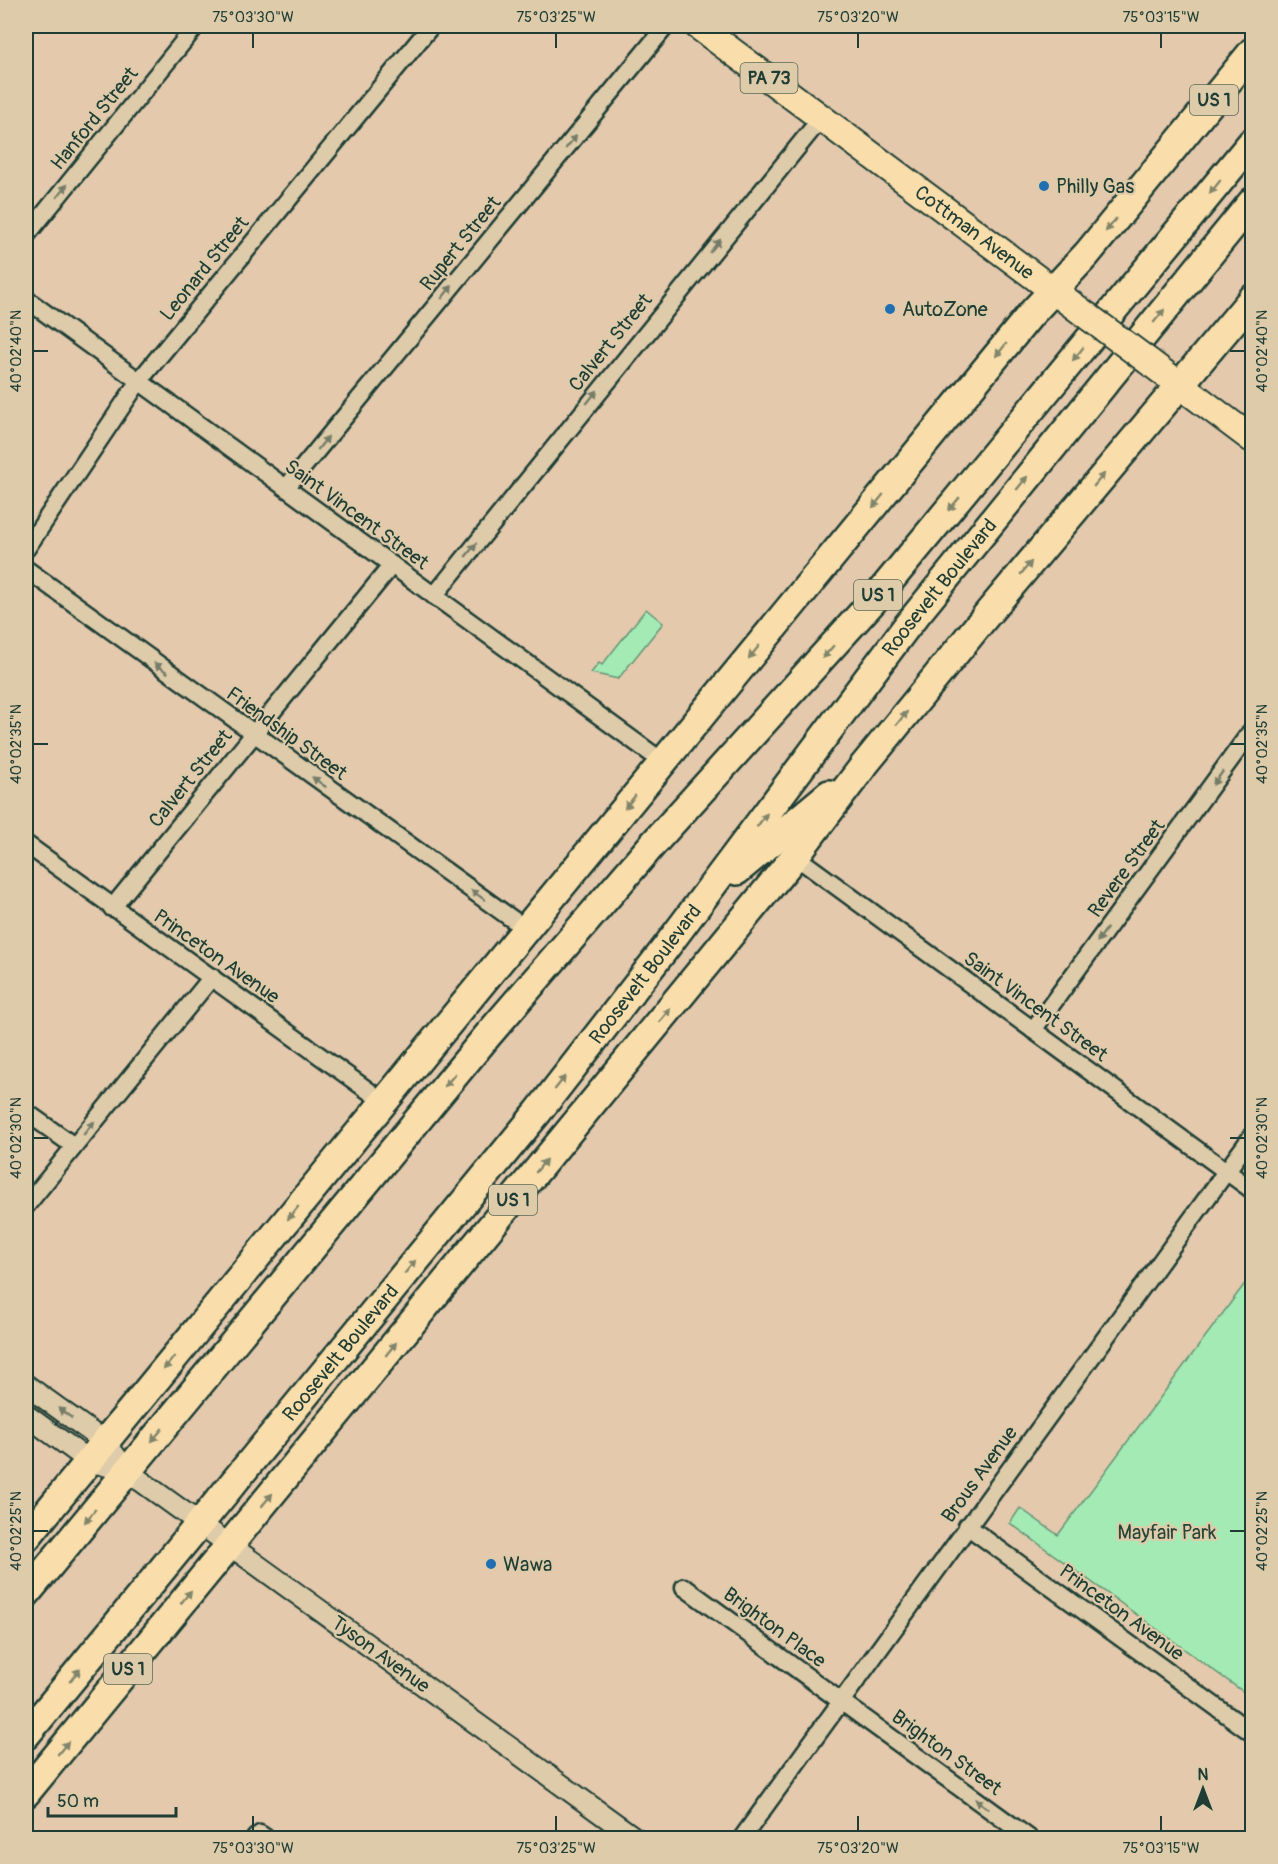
<svg xmlns="http://www.w3.org/2000/svg" width="1278" height="1864" font-family="Pangolin,sans-serif">
  <rect width="100%" height="100%" fill="#e4c9ad"/>
  <filter id="ink" filterUnits="userSpaceOnUse"><feTurbulence type="fractalNoise" baseFrequency=".0167" numOctaves="2"/><feDisplacementMap in="SourceGraphic" scale="12" xChannelSelector="R" yChannelSelector="G"/><feConvolveMatrix kernelMatrix="1 2 1 2 8 2 1 2 1" color-interpolation-filters="sRGB"/></filter>
  <g filter="url(#ink)">
    <!-- park -->
    <g fill="#a4eab5" stroke="#629474" stroke-width="1.5">
      <polygon points="646,609 663,623 618,679 591,673 599,663 602,665"/>
      <polygon points="1252,1274 1252,1698 1010,1523 1020,1508 1058,1535"/>
    </g>
    <g fill="none" stroke-linecap="round" stroke-linejoin="round">
      <defs>
        <g id="minor">
          <polyline points="26,236 196,26"/>
          <polyline points="26,299 663,762"/>
          <polyline points="286,488 666,26"/>
          <polyline points="26,549 139,381 431,26"/>
          <polyline points="26,569 526,929"/>
          <polyline points="434,596 822,117"/>
          <polyline points="26,844 384,1102"/>
          <polyline points="795,856 1252,1190"/>
          <polyline points="112,908 392,565"/>
          <polyline points="1033,1030 1252,730"/>
          <polyline points="26,1112 74,1146"/>
          <polyline points="26,1206 212,977"/>
          <polyline points="967,1526 1252,1733"/>
          <polyline points="684,1587 1029,1838"/>
          <polyline points="255,1838 260,1834 266,1838"/>
          <polyline points="742,1838 1252,1136"/>
        </g>
        <g id="tertiary">
          <polyline points="26,1385 105,1442 127,1471 635,1838"/>
          <polyline points="26,1415 89,1461 127,1471"/>
        </g>
        <g id="primary">
          <path id="s1" d="M698 26 1086 315"/>
          <polyline points="1148,361 1252,439"/>
        </g>
        <g id="trunk">
          <polyline points="737,871 829,794"/>
          <polyline points="26,1538 1031,314 1087,254 1252,52"/>
          <polyline points="26,1594 488,1035 652,845 874,600 1252,142"/>
          <path id="s2" d="M26 1735 538 1112 664 950 907 626 1252 202"/>
          <polyline points="26,1793 795,856 865,764 989,612 1252,299"/>
        </g>
      </defs>
      <!-- minor casing -->
      <use href="#minor" stroke="#1f3d34" stroke-width="21"/>
      <!-- tertiary casing -->
      <use href="#tertiary" stroke="#1f3d34" stroke-width="24"/>
      <!-- primary casing -->
      <use href="#primary" stroke="#1f3d34" stroke-width="30"/>
      <!-- trunk casing -->
      <use href="#trunk" stroke="#1f3d34" stroke-width="32"/>
      <!-- minor -->
      <use href="#minor" stroke="#decba9" stroke-width="16"/>
      <!-- tertiary -->
      <use href="#tertiary" stroke="#decba9" stroke-width="20"/>
      <!-- primary -->
      <use href="#primary" stroke="#f9deab" stroke-width="26"/>
      <!-- trunk -->
      <use href="#trunk" stroke="#f9deab" stroke-width="27"/>
      <defs>
        <polyline id="primary-bridge" points="1086,315 1148,361"/>
      </defs>
      <!-- primary-bridge casing -->
      <use href="#primary-bridge" stroke="#1f3d34" stroke-width="30" stroke-linecap="butt"/>
      <!-- primary-bridge -->
      <use href="#primary-bridge" stroke="#f9deab" stroke-width="26"/>
    </g>
    <!-- one-way arrows -->
    <defs><path id="oneway-solid" d="M-6-.8H1V-3.2L6.5 0L1 3.2V.8H-6Z" transform="scale(1.5)"/></defs>
    <g fill="#757d69">
      <use href="#oneway-solid" transform="translate(571 142) rotate(-51)"/>
      <use href="#oneway-solid" transform="translate(62 191) rotate(-51)"/>
      <use href="#oneway-solid" transform="translate(715 246) rotate(-51)"/>
      <use href="#oneway-solid" transform="translate(447 292) rotate(-51)"/>
      <use href="#oneway-solid" transform="translate(592 397) rotate(-51)"/>
      <use href="#oneway-solid" transform="translate(323 443) rotate(-51)"/>
      <use href="#oneway-solid" transform="translate(471 550) rotate(-51)"/>
      <use href="#oneway-solid" transform="translate(161 668) rotate(-144)"/>
      <use href="#oneway-solid" transform="translate(1218 778) rotate(126)"/>
      <use href="#oneway-solid" transform="translate(319 782) rotate(-144)"/>
      <use href="#oneway-solid" transform="translate(478 895) rotate(-144)"/>
      <use href="#oneway-solid" transform="translate(1102 935) rotate(126)"/>
      <use href="#oneway-solid" transform="translate(89 1128) rotate(-51)"/>
      <use href="#oneway-solid" transform="translate(65 1413) rotate(-144)"/>
      <use href="#oneway-solid" transform="translate(982 1804) rotate(-144)"/>
    </g>
    <g fill="#81856a">
      <use href="#oneway-solid" transform="translate(1215 187) rotate(129)"/>
      <use href="#oneway-solid" transform="translate(1111 225) rotate(129)"/>
      <use href="#oneway-solid" transform="translate(1159 316) rotate(-51)"/>
      <use href="#oneway-solid" transform="translate(1001 350) rotate(129)"/>
      <use href="#oneway-solid" transform="translate(1078 354) rotate(129)"/>
      <use href="#oneway-solid" transform="translate(1099 480) rotate(-50)"/>
      <use href="#oneway-solid" transform="translate(1022 483) rotate(-51)"/>
      <use href="#oneway-solid" transform="translate(878 501) rotate(129)"/>
      <use href="#oneway-solid" transform="translate(954 504) rotate(130)"/>
      <use href="#oneway-solid" transform="translate(1026 568) rotate(-50)"/>
      <use href="#oneway-solid" transform="translate(754 652) rotate(129)"/>
      <use href="#oneway-solid" transform="translate(828 652) rotate(131)"/>
      <use href="#oneway-solid" transform="translate(902 718) rotate(-51)"/>
      <use href="#oneway-solid" transform="translate(630 802) rotate(129)"/>
      <use href="#oneway-solid" transform="translate(762 820) rotate(-53)"/>
      <use href="#oneway-solid" transform="translate(665 1015) rotate(-51)"/>
      <use href="#oneway-solid" transform="translate(450 1080) rotate(130)"/>
      <use href="#oneway-solid" transform="translate(560 1083) rotate(-52)"/>
      <use href="#oneway-solid" transform="translate(541 1166) rotate(-51)"/>
      <use href="#oneway-solid" transform="translate(293 1213) rotate(129)"/>
      <use href="#oneway-solid" transform="translate(410 1267) rotate(-51)"/>
      <use href="#oneway-solid" transform="translate(391 1349) rotate(-51)"/>
      <use href="#oneway-solid" transform="translate(169 1363) rotate(129)"/>
      <use href="#oneway-solid" transform="translate(157 1435) rotate(130)"/>
      <use href="#oneway-solid" transform="translate(267 1500) rotate(-50)"/>
      <use href="#oneway-solid" transform="translate(90 1516) rotate(129)"/>
      <use href="#oneway-solid" transform="translate(186 1597) rotate(-51)"/>
      <use href="#oneway-solid" transform="translate(75 1675) rotate(-51)"/>
      <use href="#oneway-solid" transform="translate(63 1748) rotate(-51)"/>
    </g>
  </g>
  <!-- ticks -->
  <path fill="none" stroke="#1f3d34" stroke-width="2" d="M253 33V48M556 33V48M858 33V48M1161 33V48M33 351H48M1230 351H1245M33 744H48M1230 744H1245M33 1138H48M1230 1138H1245M33 1531H48M1230 1531H1245M253 1816V1831M556 1816V1831M858 1816V1831M1161 1816V1831"/>
  <!-- markers -->
  <g fill="#1f6fb2" stroke="#decba9" stroke-width="2">
    <circle cx="1044" cy="186" r="6"/>
    <circle cx="890" cy="309" r="6"/>
    <circle cx="491" cy="1564" r="6"/>
  </g>
  <g text-anchor="middle" stroke-width="4.5" stroke-linejoin="round" paint-order="stroke">
    <!-- shield labels -->
    <g fill="#decba9" stroke="#586857" stroke-width="1.5">
      <rect x="740.5" y="63" width="57" height="30" rx="4.5"/>
      <rect x="1190" y="85" width="48" height="30" rx="4.5"/>
      <rect x="854" y="580" width="48" height="30" rx="4.5"/>
      <rect x="489" y="1185" width="48" height="30" rx="4.5"/>
      <rect x="104" y="1654" width="48" height="30" rx="4.5"/>
    </g>
    <g font-size="18" font-weight="bold" fill="#1f3d34">
      <text x="769" y="84">PA 73</text>
      <text x="1214" y="106">US 1</text>
      <text x="878" y="601">US 1</text>
      <text x="513" y="1206">US 1</text>
      <text x="128" y="1675">US 1</text>
    </g>
    <!-- street labels -->
    <g font-size="20" fill="#1f3d34" stroke="#decba9">
      <text transform="translate(94 118) rotate(-51)" y="7">Hanford Street</text>
      <text dy="7" stroke="none"><textPath href="#s1" startOffset="345">Cottman Avenue</textPath></text>
      <text transform="translate(460 243) rotate(-51)" y="7">Rupert Street</text>
      <text transform="translate(204 268) rotate(-51)" y="7">Leonard Street</text>
      <text transform="translate(610 342) rotate(-51)" y="7">Calvert Street</text>
      <text transform="translate(357 514) rotate(36)" y="7">Saint Vincent Street</text>
      <text dy="7" stroke="none"><textPath href="#s2" startOffset="1467">Roosevelt Boulevard</textPath></text>
      <text transform="translate(287 733) rotate(36)" y="7">Friendship Street</text>
      <text transform="translate(190 778) rotate(-51)" y="7">Calvert Street</text>
      <text transform="translate(1126 868) rotate(-54)" y="7">Revere Street</text>
      <text transform="translate(217 956) rotate(35)" y="7">Princeton Avenue</text>
      <text dy="7" stroke="none"><textPath href="#s2" startOffset="981">Roosevelt Boulevard</textPath></text>
      <text transform="translate(1036 1006) rotate(36)" y="7">Saint Vincent Street</text>
      <text dy="7" stroke="none"><textPath href="#s2" startOffset="495">Roosevelt Boulevard</textPath></text>
      <text transform="translate(979 1474) rotate(-54)" y="7">Brous Avenue</text>
      <text transform="translate(1122 1612) rotate(36)" y="7">Princeton Avenue</text>
      <text transform="translate(775 1627) rotate(36)" y="7">Brighton Place</text>
      <text transform="translate(381 1654) rotate(36)" y="7">Tyson Avenue</text>
      <text transform="translate(947 1752) rotate(36)" y="7">Brighton Street</text>
    </g>
    <!-- poi labels -->
    <g font-size="20" fill="#1f3d34" stroke="#decba9" text-anchor="start">
      <text x="1056" y="193">Philly Gas</text>
      <text x="902" y="316">AutoZone</text>
      <text x="503" y="1571">Wawa</text>
    </g>
    <!-- park labels -->
    <g font-size="20" fill="#26463a" stroke="#decba9">
      <text x="1167" y="1539">Mayfair Park</text>
    </g>
  </g>
  <!-- margin -->
  <rect width="1278" height="1864" fill="none" stroke="#decba9" stroke-width="66"/>
  <!-- north arrow -->
  <g transform="translate(1203 1789)" stroke="#decba9" stroke-width="4.5" paint-order="stroke">
  <path d="M0-4.5L10 22L0 15L-10 22Z" fill="#1f3d34"/>
  <text y="-9" font-size="16" font-weight="bold" text-anchor="middle" fill="#1f3d34">N</text>
  </g>
  <!-- scale -->
  <path d="M48 1807v9h128v-9" fill="none" stroke="#1f3d34" stroke-width="3"/>
  <text x="57" y="1807" font-size="18" fill="#1f3d34" stroke="#decba9" stroke-width="4.5" paint-order="stroke">50 m</text>
  <rect x="33" y="33" width="1212" height="1798" fill="none" stroke="#1f3d34" stroke-width="2"/>
  <g font-size="15" text-anchor="middle" fill="#1f3d34">
    <text x="253" y="22">75°03'30"W</text>
    <text x="556" y="22">75°03'25"W</text>
    <text x="858" y="22">75°03'20"W</text>
    <text x="1161" y="22">75°03'15"W</text>
    <text transform="translate(16 351) rotate(-90)" y="5">40°02'40"N</text>
    <text transform="translate(1262 351) rotate(-90)" y="5">40°02'40"N</text>
    <text transform="translate(16 744) rotate(-90)" y="5">40°02'35"N</text>
    <text transform="translate(1262 744) rotate(-90)" y="5">40°02'35"N</text>
    <text transform="translate(16 1138) rotate(-90)" y="5">40°02'30"N</text>
    <text transform="translate(1262 1138) rotate(-90)" y="5">40°02'30"N</text>
    <text transform="translate(16 1531) rotate(-90)" y="5">40°02'25"N</text>
    <text transform="translate(1262 1531) rotate(-90)" y="5">40°02'25"N</text>
    <text x="253" y="1853">75°03'30"W</text>
    <text x="556" y="1853">75°03'25"W</text>
    <text x="858" y="1853">75°03'20"W</text>
    <text x="1161" y="1853">75°03'15"W</text>
  </g>
</svg>
